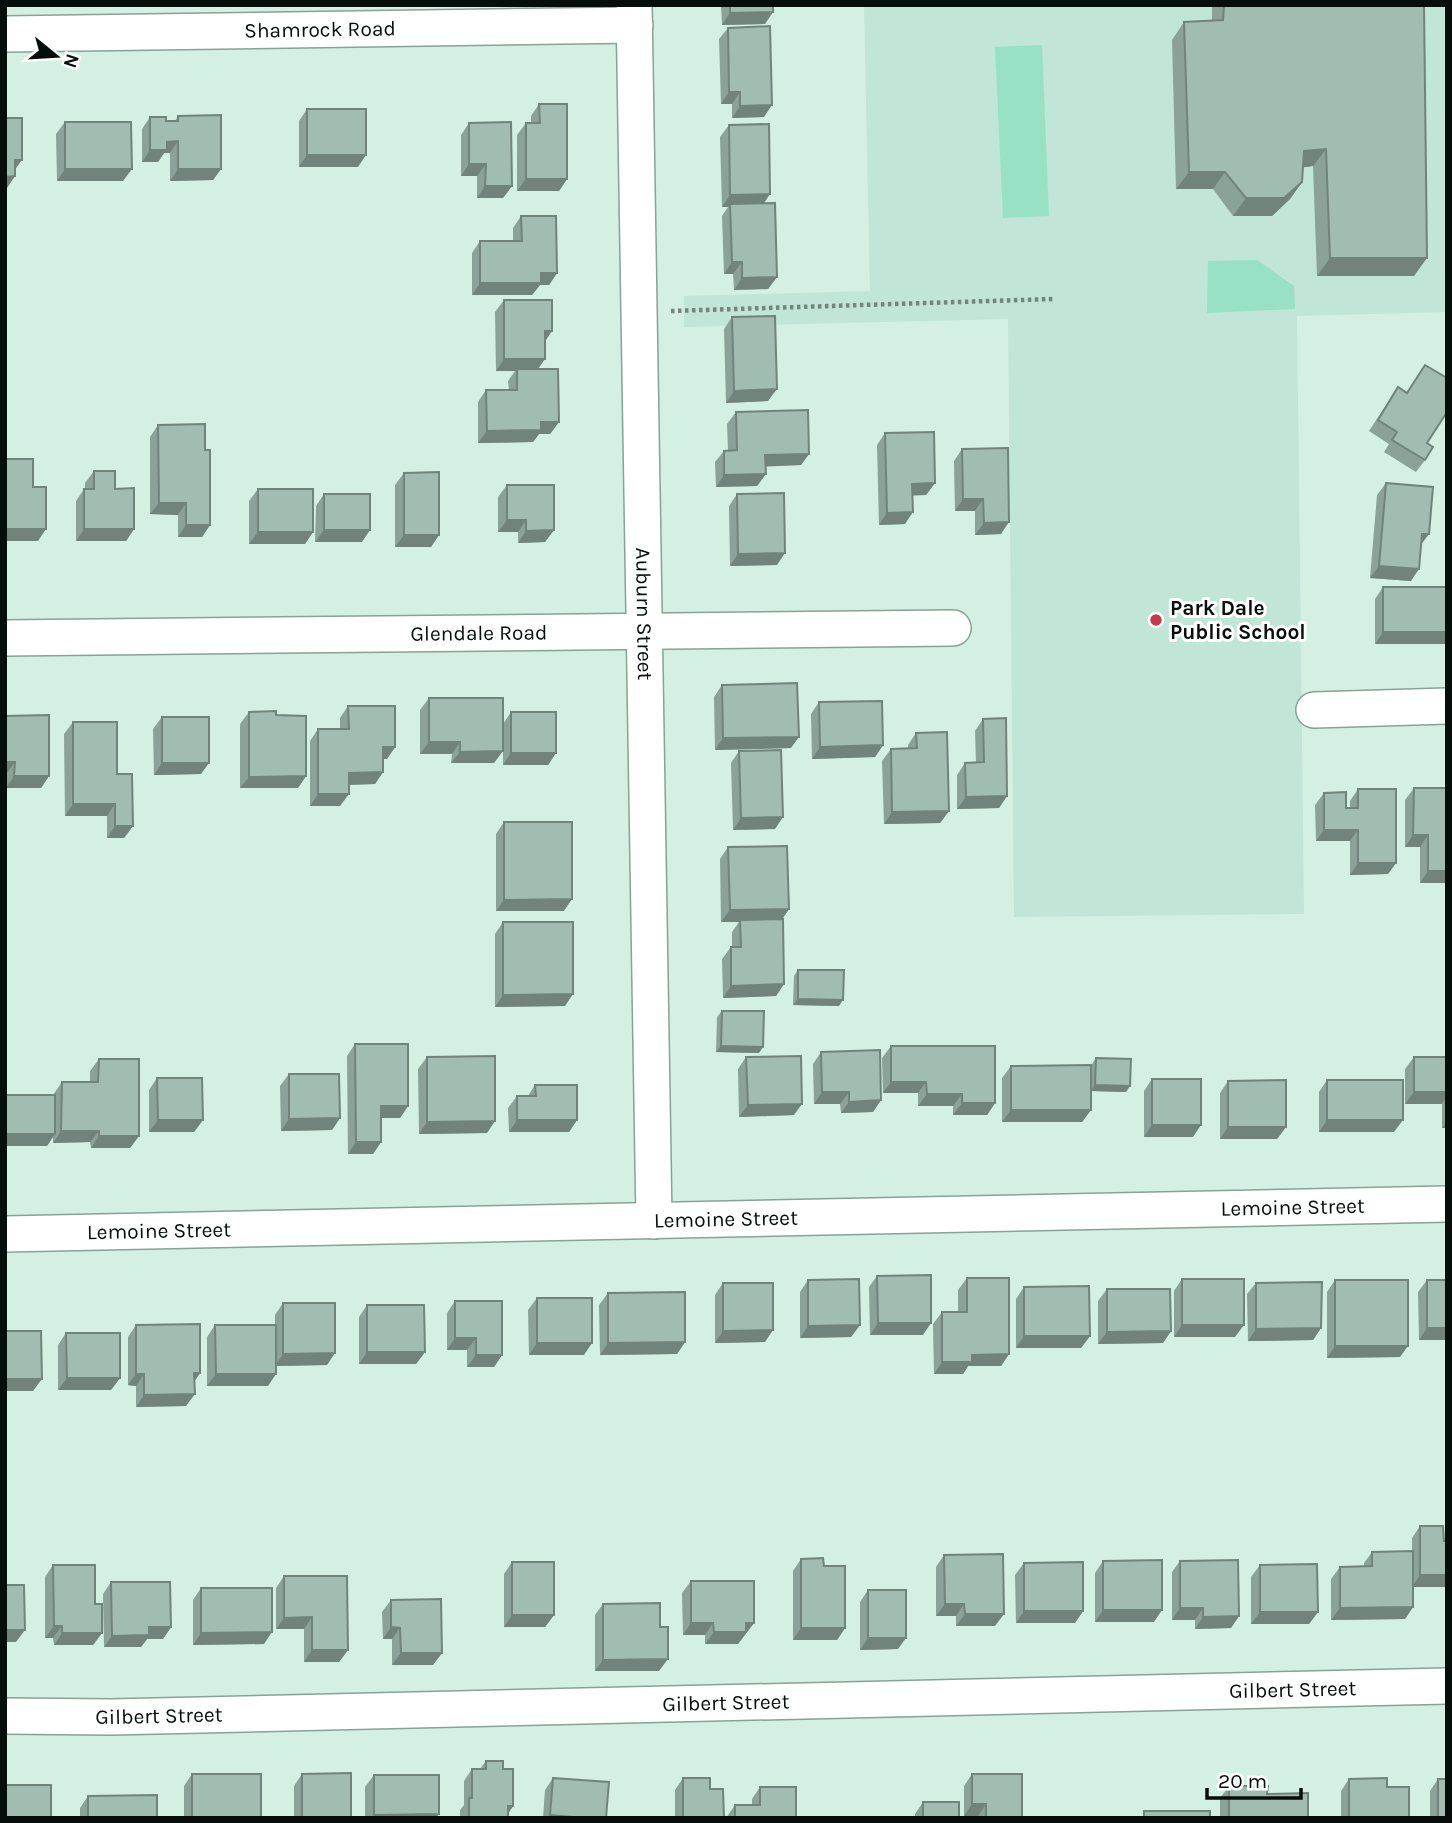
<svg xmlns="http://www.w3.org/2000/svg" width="1452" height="1823" font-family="Karla,sans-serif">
  <rect width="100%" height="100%" fill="#d3f0e3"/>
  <!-- built -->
  <polygon fill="#c1e5d6" points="864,5 1447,5 1447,312 1297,316 1304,914 1014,917 1008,319 684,327 684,296 870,291"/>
  <!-- green -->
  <g fill="#99e1c4">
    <polygon points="1042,45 1049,216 1003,218 995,47"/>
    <polygon points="1257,260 1294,286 1295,309 1207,313 1208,261"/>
  </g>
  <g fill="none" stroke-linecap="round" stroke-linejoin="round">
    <defs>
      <g id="street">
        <path id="s1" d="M634 5 654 1221"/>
        <path id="s2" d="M5 34 635 25"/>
        <path id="s3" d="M5 638 953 628"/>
        <polyline points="1314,710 1447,706"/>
        <path id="s4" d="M5 1234 1447 1204"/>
        <path id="s5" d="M5 1716 111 1717 1447 1686"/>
      </g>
    </defs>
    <!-- street casing -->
    <use href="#street" stroke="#87a297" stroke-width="38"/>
    <!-- path -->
    <polyline stroke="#73867e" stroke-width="4.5" stroke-dasharray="3.5 3.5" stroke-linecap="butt" points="671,311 1053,299"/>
    <!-- street -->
    <use href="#street" stroke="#fff" stroke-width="35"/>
  </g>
  <!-- wall -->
  <g fill="#8aa297">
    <polygon points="721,5 773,5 765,24 722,25"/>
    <polygon points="1212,5 1424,5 1414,276 1317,276 1313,166 1303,167 1302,182 1290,199 1272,216 1233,216 1213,189 1176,189 1172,40 1184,22 1212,20"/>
    <polygon points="728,28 764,117 732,118 732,104 721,104 719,39"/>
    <polygon points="539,104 567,179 559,191 517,191 517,135 526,123 531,123 531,116"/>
    <polygon points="307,109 358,167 299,167 299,121"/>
    <polygon points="178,116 221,169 213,180 170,181 170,153 164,153 158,162 142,162 142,129 150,117 166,121 175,121"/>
    <polygon points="65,122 123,181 57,181 56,134"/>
    <polygon points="469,123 512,186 503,198 477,198 477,176 461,176 461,135"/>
    <polygon points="729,125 764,203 777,277 768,289 734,290 733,274 724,274 722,216 728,207 722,207 720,137"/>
    <polygon points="521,216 557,273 549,285 540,285 532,295 472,295 472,253 480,241 513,241 513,228"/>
    <polygon points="504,300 545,342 545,359 538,369 559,422 550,434 539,434 533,442 478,443 478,402 486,390 509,390 508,381 515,371 496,371 495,312"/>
    <polygon points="732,317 768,401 726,403 724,329"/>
    <polygon points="1425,365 1427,443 1425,460 1416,472 1384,452 1389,444 1369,431 1398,387 1407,392"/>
    <polygon points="736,412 809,454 801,465 765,466 766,474 757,486 716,487 715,462 724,451 728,450 727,424"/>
    <polygon points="158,425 210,525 202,537 178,537 178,515 150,514 150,437"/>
    <polygon points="885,433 935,483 926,495 913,495 905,524 879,525 877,445"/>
    <polygon points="962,449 1001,534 975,535 975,511 955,511 954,461"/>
    <polygon points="94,471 115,489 134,529 126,541 76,541 76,501 84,489 85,489 85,483"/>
    <polygon points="404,473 439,535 431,547 395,547 395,485"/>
    <polygon points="1386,483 1421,546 1411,581 1370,578 1377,495"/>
    <polygon points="507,485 554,530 545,542 518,543 518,532 498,532 498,497"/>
    <polygon points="258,489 313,532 305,544 249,544 249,501"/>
    <polygon points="324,494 362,542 315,542 316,506"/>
    <polygon points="737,494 777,565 730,566 729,506"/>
    <polygon points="1383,587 1447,587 1375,644 1375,599"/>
    <polygon points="722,685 791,748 715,750 714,697"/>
    <polygon points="429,698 494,763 451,763 452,754 420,754 420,710"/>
    <polygon points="819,702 883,745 875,757 812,759 811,714"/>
    <polygon points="348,706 395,747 387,759 383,759 383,772 375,784 349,785 340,806 310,806 310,741 318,729 340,729 340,718"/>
    <polygon points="249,712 276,715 306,776 298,788 240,788 240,724"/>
    <polygon points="511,712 556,753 548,765 503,765 503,724"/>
    <polygon points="5,716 49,776 41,788 6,788"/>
    <polygon points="162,717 201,774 154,775 153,729"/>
    <polygon points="983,719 1007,796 999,808 957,809 957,775 965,763 976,763 975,731"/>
    <polygon points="73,722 117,774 133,826 124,838 107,838 107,816 65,816 64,734"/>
    <polygon points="916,733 949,811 940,823 884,824 882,761 891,749 908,748 908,745"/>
    <polygon points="739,751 775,829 733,830 731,763"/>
    <polygon points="1414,788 1447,883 1420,883 1420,847 1405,847 1405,800"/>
    <polygon points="1358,789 1396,863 1388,874 1350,875 1350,841 1316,841 1315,805 1324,793 1346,808 1350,808 1350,801"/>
    <polygon points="504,822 564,911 496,911 496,834"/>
    <polygon points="728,847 789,909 782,919 784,984 776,996 723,998 722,959 731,947 732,947 732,932 739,922 721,922 720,859"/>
    <polygon points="503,922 565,1006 495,1007 495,934"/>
    <polygon points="798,970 839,1006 793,1005 794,976"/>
    <polygon points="722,1011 759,1053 716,1052 717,1017"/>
    <polygon points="355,1044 408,1106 400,1118 381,1118 381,1142 373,1154 348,1154 347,1056"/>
    <polygon points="891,1046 995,1103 987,1115 953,1115 953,1106 918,1106 918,1093 883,1093 882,1058"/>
    <polygon points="821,1052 881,1100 873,1112 841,1113 840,1104 814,1104 813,1064"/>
    <polygon points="427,1057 487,1133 419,1134 418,1069"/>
    <polygon points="746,1057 794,1115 739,1117 738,1069"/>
    <polygon points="1414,1057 1447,1057 1447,1128 1442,1128 1442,1104 1405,1104 1405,1069"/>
    <polygon points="1096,1058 1126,1092 1091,1091 1092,1064"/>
    <polygon points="99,1059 139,1136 130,1148 91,1148 90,1142 53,1143 53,1136 47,1146 5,1146 5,1095 53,1095 62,1082 90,1082 90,1071"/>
    <polygon points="1011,1066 1091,1110 1082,1122 1002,1122 1002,1078"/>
    <polygon points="289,1074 340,1118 332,1130 281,1131 280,1086"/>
    <polygon points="157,1078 203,1120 194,1132 149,1132 149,1090"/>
    <polygon points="1152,1079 1193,1137 1144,1137 1144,1091"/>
    <polygon points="1327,1080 1394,1132 1319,1132 1319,1092"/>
    <polygon points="1228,1081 1286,1127 1277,1139 1220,1139 1220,1093"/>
    <polygon points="535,1085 577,1120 569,1132 509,1132 508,1108 517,1096 528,1096"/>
    <polygon points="877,1276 923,1335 870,1335 869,1287"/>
    <polygon points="967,1278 1009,1354 1001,1366 968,1366 963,1374 934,1374 933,1324 942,1312 958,1312 958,1290"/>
    <polygon points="1182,1279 1235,1337 1174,1337 1174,1291"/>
    <polygon points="808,1280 860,1325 851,1337 800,1338 800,1292"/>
    <polygon points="1335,1280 1400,1357 1327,1358 1327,1292"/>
    <polygon points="1427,1280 1447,1340 1419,1340 1418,1292"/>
    <polygon points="723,1283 765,1342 715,1343 715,1295"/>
    <polygon points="1256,1283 1321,1328 1313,1340 1248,1341 1247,1294"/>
    <polygon points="1024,1287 1090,1336 1081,1348 1016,1348 1016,1299"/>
    <polygon points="1107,1289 1171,1331 1163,1343 1098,1344 1098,1301"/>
    <polygon points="608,1293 685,1342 677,1354 600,1355 599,1305"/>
    <polygon points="537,1298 584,1355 529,1355 528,1310"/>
    <polygon points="455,1301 502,1355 494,1367 467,1367 467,1350 447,1350 447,1313"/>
    <polygon points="283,1303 327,1365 276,1366 268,1386 207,1386 207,1337 215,1325 275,1325 275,1315"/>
    <polygon points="367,1305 425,1352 416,1364 359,1364 359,1317"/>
    <polygon points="136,1325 200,1373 194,1382 186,1406 136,1407 136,1386 128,1385 128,1337"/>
    <polygon points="66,1333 120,1378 111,1390 58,1390 58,1345"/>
    <polygon points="1420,1526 1447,1587 1413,1587 1413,1607 1405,1619 1331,1620 1331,1579 1340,1567 1364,1566 1364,1563 1372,1552 1412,1551 1412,1538"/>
    <polygon points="944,1555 995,1626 956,1626 956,1616 936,1616 936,1567"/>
    <polygon points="801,1559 824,1566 845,1628 837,1640 793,1640 793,1571"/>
    <polygon points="1103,1561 1154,1622 1095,1622 1095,1573"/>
    <polygon points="1180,1561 1239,1616 1231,1628 1195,1629 1195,1620 1172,1620 1172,1572"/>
    <polygon points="512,1562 554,1615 545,1627 504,1627 504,1574"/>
    <polygon points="1024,1563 1083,1611 1075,1623 1016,1623 1015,1575"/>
    <polygon points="53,1565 95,1604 102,1633 93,1645 54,1645 53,1638 45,1638 45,1577"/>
    <polygon points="1260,1565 1318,1612 1309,1624 1251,1624 1251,1577"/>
    <polygon points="284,1576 348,1650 339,1662 304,1662 304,1629 276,1629 276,1588"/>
    <polygon points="691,1581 754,1623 738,1644 705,1644 705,1635 683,1635 682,1593"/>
    <polygon points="111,1582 171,1627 163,1639 147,1639 141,1647 104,1647 103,1594"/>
    <polygon points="201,1588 264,1644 193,1645 193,1600"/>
    <polygon points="868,1590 898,1649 860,1650 860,1602"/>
    <polygon points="391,1600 442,1653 433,1665 392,1665 392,1639 383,1639 382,1612"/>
    <polygon points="603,1604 660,1627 659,1671 595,1671 595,1615"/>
    <polygon points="486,1761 513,1806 508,1814 508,1818 460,1818 460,1810 464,1805 464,1781 472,1769 480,1769"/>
    <polygon points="192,1774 261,1818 184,1818 184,1786"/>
    <polygon points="302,1774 351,1818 294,1818 294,1786"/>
    <polygon points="972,1774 1022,1818 978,1818 978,1816 964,1816 964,1786"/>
    <polygon points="374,1775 436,1818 365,1818 365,1787"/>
    <polygon points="553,1778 606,1818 543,1818 545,1790"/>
    <polygon points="683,1778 710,1789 724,1818 675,1818 675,1790"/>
    <polygon points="1349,1779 1387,1787 1409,1818 1341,1818 1341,1791"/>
    <polygon points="1438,1779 1447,1818 1430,1818 1430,1791"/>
    <polygon points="1229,1786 1267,1794 1308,1818 1220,1818 1220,1798"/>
    <polygon points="760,1787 796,1818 726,1818 735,1805 752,1805 752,1799"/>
    <polygon points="88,1796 157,1818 80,1818 80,1808"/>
    <polygon points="923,1802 959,1818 915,1818 915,1814"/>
  </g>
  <!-- shaded-wall -->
  <g fill="#71847b">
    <polygon points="773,12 765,24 722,25 730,13"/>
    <polygon points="729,92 740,92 732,104 721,104"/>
    <polygon points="772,105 764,117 732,118 740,106"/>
    <polygon points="178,141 170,153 164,153 158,162 142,162 150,150 167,142"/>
    <polygon points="1326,149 1313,166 1291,169 1304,151"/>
    <polygon points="307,155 366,155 358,167 299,167"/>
    <polygon points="15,160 22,160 14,171"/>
    <polygon points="469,164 486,164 477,176 461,176"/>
    <polygon points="65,169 132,169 123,181 57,181"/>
    <polygon points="178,169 221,169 213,180 170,181"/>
    <polygon points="1189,172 1225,172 1213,189 1176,189"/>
    <polygon points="15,176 7,188 5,188 5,177"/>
    <polygon points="526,179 567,179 559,191 517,191"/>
    <polygon points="1302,182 1290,199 1272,216 1233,216 1246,198"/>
    <polygon points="485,186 512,186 503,198 477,198"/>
    <polygon points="770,194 762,206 730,204 728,207 722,207 730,195"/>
    <polygon points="1330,258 1427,258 1414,276 1317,276"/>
    <polygon points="732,262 742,262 733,274 724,274"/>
    <polygon points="541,273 557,273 549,285 540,285 532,295 472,295 480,283"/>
    <polygon points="777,277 768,289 734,290 742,278"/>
    <polygon points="545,331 552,331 544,343"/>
    <polygon points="504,359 545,359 537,370 517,369 515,371 496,371"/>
    <polygon points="777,389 768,401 726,403 734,391"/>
    <polygon points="541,422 559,422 550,434 539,434 533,442 478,443 487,431"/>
    <polygon points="809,454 801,465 757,467 765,455"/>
    <polygon points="766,474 757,486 716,487 724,475"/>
    <polygon points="935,483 926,495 904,496 912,484"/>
    <polygon points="963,499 983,499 975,511 955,511"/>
    <polygon points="159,503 186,503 178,515 150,514"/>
    <polygon points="913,512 905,524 879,525 887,513"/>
    <polygon points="507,520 526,520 518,532 498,532"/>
    <polygon points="1009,522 1001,534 975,535 984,523"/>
    <polygon points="186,525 210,525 202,537 178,537"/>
    <polygon points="5,529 46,529 38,541 5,541"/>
    <polygon points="84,529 134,529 126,541 76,541"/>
    <polygon points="324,530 370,530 362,542 315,542"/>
    <polygon points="554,530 545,542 518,543 526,531"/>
    <polygon points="258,532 313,532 305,544 249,544"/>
    <polygon points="1422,534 1429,534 1420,546"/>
    <polygon points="404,535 439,535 431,547 395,547"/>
    <polygon points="785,553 777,565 730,566 738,554"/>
    <polygon points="1379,566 1419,569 1411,581 1370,578"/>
    <polygon points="1383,632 1447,632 1447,644 1375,644"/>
    <polygon points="799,737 791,748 715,750 723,738"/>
    <polygon points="429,742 460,742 452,754 420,754"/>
    <polygon points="883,745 875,757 812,759 820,747"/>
    <polygon points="383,747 395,747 387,759 375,759"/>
    <polygon points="503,751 494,763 451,763 460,752"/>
    <polygon points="511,753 556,753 548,765 503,765"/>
    <polygon points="5,762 15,762 6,774 5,774"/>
    <polygon points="162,763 209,763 201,774 154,775"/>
    <polygon points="383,772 375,784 340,785 349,773"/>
    <polygon points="14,776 49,776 41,788 6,788"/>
    <polygon points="306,776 298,788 240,788 249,777"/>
    <polygon points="318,794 349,794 340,806 310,806"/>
    <polygon points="1007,796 999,808 957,809 966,797"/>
    <polygon points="73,804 115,804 107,816 65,816"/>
    <polygon points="949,811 940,823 884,824 892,812"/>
    <polygon points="783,817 775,829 733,830 741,818"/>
    <polygon points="115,826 133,826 124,838 107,838"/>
    <polygon points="1324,830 1358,830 1350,841 1316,841"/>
    <polygon points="1413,835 1428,835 1420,847 1405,847"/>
    <polygon points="1358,863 1396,863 1388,874 1350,875"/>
    <polygon points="1428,871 1447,871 1447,883 1420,883"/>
    <polygon points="572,899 564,911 496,911 504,900"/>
    <polygon points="789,909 781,921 740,920 739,922 721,922 730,910"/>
    <polygon points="784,984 776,996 723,998 731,986"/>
    <polygon points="573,994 565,1006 495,1007 503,995"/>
    <polygon points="798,999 843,1000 839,1006 793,1005"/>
    <polygon points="721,1046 763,1047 759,1053 716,1052"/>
    <polygon points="891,1082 926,1082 918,1093 883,1093"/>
    <polygon points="1095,1085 1130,1086 1126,1092 1091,1091"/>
    <polygon points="822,1092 849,1092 840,1104 814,1104"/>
    <polygon points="1414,1092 1447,1092 1447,1096 1442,1104 1405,1104"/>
    <polygon points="927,1094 962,1094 953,1106 918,1106"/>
    <polygon points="881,1100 873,1112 841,1113 849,1102"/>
    <polygon points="962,1103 995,1103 987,1115 953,1115"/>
    <polygon points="802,1104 794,1115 739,1117 748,1105"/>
    <polygon points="381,1106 408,1106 400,1118 373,1118"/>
    <polygon points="1011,1110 1091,1110 1082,1122 1002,1122"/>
    <polygon points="340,1118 332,1130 281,1131 289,1119"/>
    <polygon points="158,1120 203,1120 194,1132 149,1132"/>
    <polygon points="517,1120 577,1120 569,1132 509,1132"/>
    <polygon points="1327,1120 1403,1120 1394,1132 1319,1132"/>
    <polygon points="495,1121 487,1133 419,1134 427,1122"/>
    <polygon points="1447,1122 1447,1128 1442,1128"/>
    <polygon points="1152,1125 1201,1125 1193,1137 1144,1137"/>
    <polygon points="1228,1127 1286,1127 1277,1139 1220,1139"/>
    <polygon points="61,1131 99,1131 90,1142 53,1143"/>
    <polygon points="5,1134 55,1134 47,1146 5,1146"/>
    <polygon points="99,1136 139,1136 130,1148 91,1148"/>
    <polygon points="356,1142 381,1142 373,1154 348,1154"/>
    <polygon points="878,1323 931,1323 923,1335 870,1335"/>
    <polygon points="860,1325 851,1337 800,1338 808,1326"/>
    <polygon points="1182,1325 1244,1325 1235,1337 1174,1337"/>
    <polygon points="1321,1328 1313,1340 1248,1341 1256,1329"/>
    <polygon points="1427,1328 1447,1328 1447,1340 1419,1340"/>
    <polygon points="773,1330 765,1342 715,1343 723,1331"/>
    <polygon points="1171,1331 1163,1343 1098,1344 1107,1332"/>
    <polygon points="1024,1336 1090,1336 1081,1348 1016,1348"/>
    <polygon points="455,1338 476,1338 467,1350 447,1350"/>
    <polygon points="685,1342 677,1354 600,1355 608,1343"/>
    <polygon points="537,1343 592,1343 584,1355 529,1355"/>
    <polygon points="1335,1346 1408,1346 1400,1357 1327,1358"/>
    <polygon points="367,1352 425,1352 416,1364 359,1364"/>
    <polygon points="335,1353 327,1365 275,1366 283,1354"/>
    <polygon points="1009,1354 1001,1366 968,1366 963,1374 934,1374 942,1362 972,1355"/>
    <polygon points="476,1355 502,1355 494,1367 467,1367"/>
    <polygon points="194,1373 200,1373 192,1385"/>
    <polygon points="136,1374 144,1374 136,1386 128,1385"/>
    <polygon points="216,1374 276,1374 268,1386 207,1386"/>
    <polygon points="67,1378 120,1378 111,1390 58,1390"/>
    <polygon points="5,1379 42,1379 33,1391 5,1391"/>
    <polygon points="195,1394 186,1406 136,1407 144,1395"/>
    <polygon points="1420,1575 1447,1575 1447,1587 1412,1587"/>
    <polygon points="945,1604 964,1604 956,1616 936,1616"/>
    <polygon points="1413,1607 1405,1619 1331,1620 1340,1608"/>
    <polygon points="1180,1608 1203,1608 1195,1620 1172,1620"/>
    <polygon points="1103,1610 1162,1610 1154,1622 1095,1622"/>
    <polygon points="1024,1611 1083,1611 1075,1623 1016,1623"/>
    <polygon points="1260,1612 1318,1612 1309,1624 1251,1624"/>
    <polygon points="965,1614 1004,1614 995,1626 956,1626"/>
    <polygon points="512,1615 554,1615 545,1627 504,1627"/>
    <polygon points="1239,1616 1231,1628 1195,1629 1203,1617"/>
    <polygon points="312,1617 304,1629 276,1629 284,1618"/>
    <polygon points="691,1623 713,1623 705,1635 683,1635"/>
    <polygon points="746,1623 754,1623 738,1644 705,1644 714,1632"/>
    <polygon points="54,1626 62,1626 53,1638 45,1638"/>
    <polygon points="149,1627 171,1627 163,1639 147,1639 141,1647 104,1647 112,1636"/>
    <polygon points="391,1627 400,1628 392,1639 383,1639"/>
    <polygon points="801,1628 845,1628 837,1640 793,1640"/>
    <polygon points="5,1630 25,1630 16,1642 5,1642"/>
    <polygon points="272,1632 264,1644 193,1645 201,1633"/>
    <polygon points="62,1633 102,1633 93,1645 54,1645"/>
    <polygon points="868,1638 906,1638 898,1649 860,1650"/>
    <polygon points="312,1650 348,1650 339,1662 304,1662"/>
    <polygon points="401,1653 442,1653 433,1665 392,1665"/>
    <polygon points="668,1659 659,1671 595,1671 603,1660"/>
    <polygon points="972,1804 986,1804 978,1816 964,1816"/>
    <polygon points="508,1806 513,1806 505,1818"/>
    <polygon points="439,1814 436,1818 372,1818 374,1815"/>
    <polygon points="550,1815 585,1818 549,1818"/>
  </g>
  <!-- building -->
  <g fill="#a1bcb0" stroke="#71847b" stroke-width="2">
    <polygon points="730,5 773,5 773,12 730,13"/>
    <polygon points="1224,5 1424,5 1427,258 1330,258 1326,149 1304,151 1302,182 1284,198 1246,198 1225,172 1189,172 1184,22 1223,20"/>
    <polygon points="770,26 772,105 740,106 740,92 729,92 728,28"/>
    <polygon points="539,104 567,104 567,179 526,179 526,123 540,123"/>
    <rect x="307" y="109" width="59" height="46"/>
    <polygon points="221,115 221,169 178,169 178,141 167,142 167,150 150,150 150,117 166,117 166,121 178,121 178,116"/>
    <polygon points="5,118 22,118 22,160 15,160 15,176 5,177"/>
    <polygon points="65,122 131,122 132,169 65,169"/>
    <polygon points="511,122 512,186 485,186 486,164 469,164 469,123"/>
    <polygon points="769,124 770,194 730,195 729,125"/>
    <polygon points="775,203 777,277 742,278 742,262 732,262 730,204"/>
    <polygon points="521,216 556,216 557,273 541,273 541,283 480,283 480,241 522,241"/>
    <polygon points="504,300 552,300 552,331 545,331 545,359 504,359"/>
    <polygon points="775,316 777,389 734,391 732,317"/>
    <polygon points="1425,365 1447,378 1447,412 1427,443 1433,447 1425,460 1392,440 1397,432 1378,420 1398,387 1407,393"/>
    <polygon points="517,369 558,369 559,422 541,422 541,430 487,431 486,390 517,390"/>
    <polygon points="808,410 809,454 765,455 766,474 724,475 724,451 737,450 736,412"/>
    <polygon points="205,424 205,450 210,450 210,525 186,525 186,503 159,503 158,425"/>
    <polygon points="934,432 935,483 912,484 913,512 887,513 885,433"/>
    <polygon points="1008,448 1009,522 984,523 983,499 963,499 962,449"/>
    <polygon points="5,459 33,459 33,487 46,487 46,529 5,529"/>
    <polygon points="94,471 115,471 115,489 134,488 134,529 84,529 84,489 94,489"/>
    <polygon points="439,472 439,535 404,535 404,473"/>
    <polygon points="1386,483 1433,487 1429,534 1422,534 1419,569 1379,566"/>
    <polygon points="507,485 554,485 554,530 526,531 526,520 507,520"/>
    <rect x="258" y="489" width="55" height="43"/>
    <polygon points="784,493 785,553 738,554 737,494"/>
    <rect x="324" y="494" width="46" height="36"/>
    <rect x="1383" y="587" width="64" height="45"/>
    <polygon points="797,683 799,737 723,738 722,685"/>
    <polygon points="429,698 503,698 503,751 460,752 460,742 429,742"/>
    <polygon points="882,701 883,745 820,747 819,702"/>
    <polygon points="348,706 395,706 395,747 383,747 383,772 349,773 349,794 318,794 318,729 349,729"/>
    <polygon points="276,711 276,715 306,716 306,776 249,777 249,712"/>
    <rect x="511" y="712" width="45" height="41"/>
    <polygon points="49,715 49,776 14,776 15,762 5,762 5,716"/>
    <rect x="162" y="717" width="47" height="46"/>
    <polygon points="1006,718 1007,796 966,797 965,763 984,762 983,719"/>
    <polygon points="73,722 117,722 117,774 132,774 133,826 115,826 115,804 73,804"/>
    <polygon points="947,732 949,811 892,812 891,749 917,748 916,733"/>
    <polygon points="781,750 783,817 741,818 739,751"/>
    <polygon points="1414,788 1447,788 1447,871 1428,871 1428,835 1413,835"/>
    <polygon points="1358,789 1396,789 1396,863 1358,863 1358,830 1324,830 1324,793 1346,792 1346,808 1358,808"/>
    <polygon points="504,822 572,822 572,899 504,900"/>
    <polygon points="787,846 789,909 730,910 728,847"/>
    <polygon points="783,919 784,984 731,986 731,947 741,947 740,920"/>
    <polygon points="503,922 573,922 573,994 503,995"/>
    <polygon points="798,970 844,970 843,1000 798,999"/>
    <polygon points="722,1011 764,1011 763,1047 721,1046"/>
    <polygon points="355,1044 408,1044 408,1106 381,1106 381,1142 356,1142"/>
    <polygon points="891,1046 995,1046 995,1103 962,1103 962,1094 927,1094 926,1082 891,1082"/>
    <polygon points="880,1050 881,1100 849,1102 849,1092 822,1092 821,1052"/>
    <polygon points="495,1056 495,1121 427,1122 427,1057"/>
    <polygon points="801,1056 802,1104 748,1105 746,1057"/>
    <rect x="1414" y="1057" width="33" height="35"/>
    <polygon points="1096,1058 1131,1059 1130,1086 1095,1085"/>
    <polygon points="99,1059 139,1059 139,1136 99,1136 99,1131 61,1131 62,1082 98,1082"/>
    <polygon points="1091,1065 1091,1110 1011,1110 1011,1066"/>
    <polygon points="289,1074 339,1074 340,1118 289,1119"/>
    <polygon points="157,1078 202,1078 203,1120 158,1120"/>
    <rect x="1152" y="1079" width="49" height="46"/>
    <polygon points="1286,1080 1286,1127 1228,1127 1228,1081"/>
    <rect x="1327" y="1080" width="76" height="40"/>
    <polygon points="535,1085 577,1085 577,1120 517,1120 517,1096 536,1096"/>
    <rect x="5" y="1095" width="50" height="39"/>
    <polygon points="931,1275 931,1323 878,1323 877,1276"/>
    <polygon points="967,1278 1009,1278 1009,1354 972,1355 972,1362 942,1362 942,1312 967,1312"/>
    <polygon points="859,1279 860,1325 808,1326 808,1280"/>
    <rect x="1182" y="1279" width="62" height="46"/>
    <rect x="1335" y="1280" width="73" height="66"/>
    <rect x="1427" y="1280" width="20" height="48"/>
    <polygon points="1322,1282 1321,1328 1256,1329 1256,1283"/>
    <polygon points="723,1283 773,1283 773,1330 723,1331"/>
    <polygon points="1089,1286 1090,1336 1024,1336 1024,1287"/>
    <polygon points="1107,1289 1170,1289 1171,1331 1107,1332"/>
    <polygon points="685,1292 685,1342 608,1343 608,1293"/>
    <rect x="537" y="1298" width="55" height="45"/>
    <polygon points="455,1301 502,1301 502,1355 476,1355 476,1338 455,1338"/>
    <polygon points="283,1303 335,1303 335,1353 283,1354"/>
    <polygon points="367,1305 424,1305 425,1352 367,1352"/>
    <polygon points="200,1324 200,1373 194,1373 195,1394 144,1395 144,1374 136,1374 136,1325"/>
    <polygon points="215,1325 276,1325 276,1374 216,1374"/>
    <polygon points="5,1331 41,1331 42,1379 5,1379"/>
    <polygon points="66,1333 120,1333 120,1378 67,1378"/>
    <polygon points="1420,1526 1443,1526 1444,1541 1447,1541 1447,1575 1420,1575"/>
    <polygon points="1413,1551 1413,1607 1340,1608 1340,1567 1372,1566 1372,1552"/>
    <polygon points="1003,1554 1004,1614 965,1614 964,1604 945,1604 944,1555"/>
    <polygon points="823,1558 824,1566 845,1566 845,1628 801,1628 801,1559"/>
    <polygon points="1162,1560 1162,1610 1103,1610 1103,1561"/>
    <polygon points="1238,1560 1239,1616 1203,1617 1203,1608 1180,1608 1180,1561"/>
    <rect x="512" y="1562" width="42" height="53"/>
    <polygon points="1083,1562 1083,1611 1024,1611 1024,1563"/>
    <polygon points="1317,1564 1318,1612 1260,1612 1260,1565"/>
    <polygon points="53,1565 95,1565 95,1604 102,1604 102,1633 62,1633 62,1626 54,1626"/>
    <polygon points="284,1576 347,1576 348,1650 312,1650 312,1617 284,1618"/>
    <polygon points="691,1581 754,1581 754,1623 746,1623 746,1632 714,1632 713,1623 691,1623"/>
    <polygon points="111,1582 170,1582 171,1627 149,1627 149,1635 112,1636"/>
    <polygon points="5,1585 24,1585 25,1630 5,1630"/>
    <polygon points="201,1588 272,1588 272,1632 201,1633"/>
    <rect x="868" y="1590" width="38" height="48"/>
    <polygon points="441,1599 442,1653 401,1653 400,1628 391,1627 391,1600"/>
    <polygon points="660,1603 660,1627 668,1627 668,1659 603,1660 603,1604"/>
    <polygon points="486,1761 503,1761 503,1769 513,1769 513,1806 508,1806 508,1818 469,1818 469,1798 472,1798 472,1769 486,1769"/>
    <polygon points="351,1773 351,1818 302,1818 302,1774"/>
    <rect x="192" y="1774" width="69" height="44"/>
    <polygon points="972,1774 1022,1774 1022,1818 986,1818 986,1804 972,1804"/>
    <polygon points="374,1775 439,1775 439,1814 374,1815"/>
    <polygon points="553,1778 609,1782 606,1818 585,1818 550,1815"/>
    <polygon points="683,1778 710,1778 710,1789 723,1789 724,1818 683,1818"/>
    <polygon points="1387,1778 1387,1787 1409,1787 1409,1818 1349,1818 1349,1779"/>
    <rect x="1438" y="1779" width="9" height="39"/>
    <rect x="5" y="1785" width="46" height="33"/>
    <polygon points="1229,1786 1268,1786 1267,1794 1308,1793 1308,1818 1229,1818"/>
    <polygon points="760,1787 796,1787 796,1818 735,1818 735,1805 760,1805"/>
    <polygon points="157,1795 157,1818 88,1818 88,1796"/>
    <rect x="923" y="1802" width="36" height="16"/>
    <rect x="1144" y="1811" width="66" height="7"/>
  </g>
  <!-- markers -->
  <circle fill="#c8374c" stroke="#fff" stroke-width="2.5" cx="1156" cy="620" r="7"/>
  <g text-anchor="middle" stroke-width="6" stroke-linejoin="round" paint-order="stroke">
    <!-- street labels -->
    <g font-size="21" fill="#050e0a" stroke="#fff">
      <text dy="7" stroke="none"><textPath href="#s2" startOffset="315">Shamrock Road</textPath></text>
      <text dy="7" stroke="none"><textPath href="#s1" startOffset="609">Auburn Street</textPath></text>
      <text dy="7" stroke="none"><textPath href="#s3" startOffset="474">Glendale Road</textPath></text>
      <text dy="7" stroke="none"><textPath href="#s4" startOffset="1288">Lemoine Street</textPath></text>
      <text dy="7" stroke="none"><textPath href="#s4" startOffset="721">Lemoine Street</textPath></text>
      <text dy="7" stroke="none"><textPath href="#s4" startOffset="154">Lemoine Street</textPath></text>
      <text dy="7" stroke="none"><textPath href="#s5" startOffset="1288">Gilbert Street</textPath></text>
      <text dy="7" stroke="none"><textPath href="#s5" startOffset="721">Gilbert Street</textPath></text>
      <text dy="7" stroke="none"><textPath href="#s5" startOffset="154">Gilbert Street</textPath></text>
    </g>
    <!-- poi labels -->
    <g font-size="21" font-weight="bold" fill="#050e0a" stroke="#fff" text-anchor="start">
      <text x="1170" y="615">Park Dale<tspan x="1170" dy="24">Public School</tspan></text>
    </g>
  </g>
  <!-- border -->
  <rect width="1452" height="1823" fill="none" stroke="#050e0a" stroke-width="14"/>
  <!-- north arrow -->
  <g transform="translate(56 56) rotate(108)" stroke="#ffffff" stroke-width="5" paint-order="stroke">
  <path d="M0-5L12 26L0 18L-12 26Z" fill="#050e0a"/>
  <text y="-10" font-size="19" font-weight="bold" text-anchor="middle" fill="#050e0a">N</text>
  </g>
  <!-- scale -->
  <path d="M1207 1788v10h94v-10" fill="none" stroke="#050e0a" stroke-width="3.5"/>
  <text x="1218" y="1788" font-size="21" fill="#050e0a" stroke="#ffffff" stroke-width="5" paint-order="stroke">20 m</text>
</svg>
